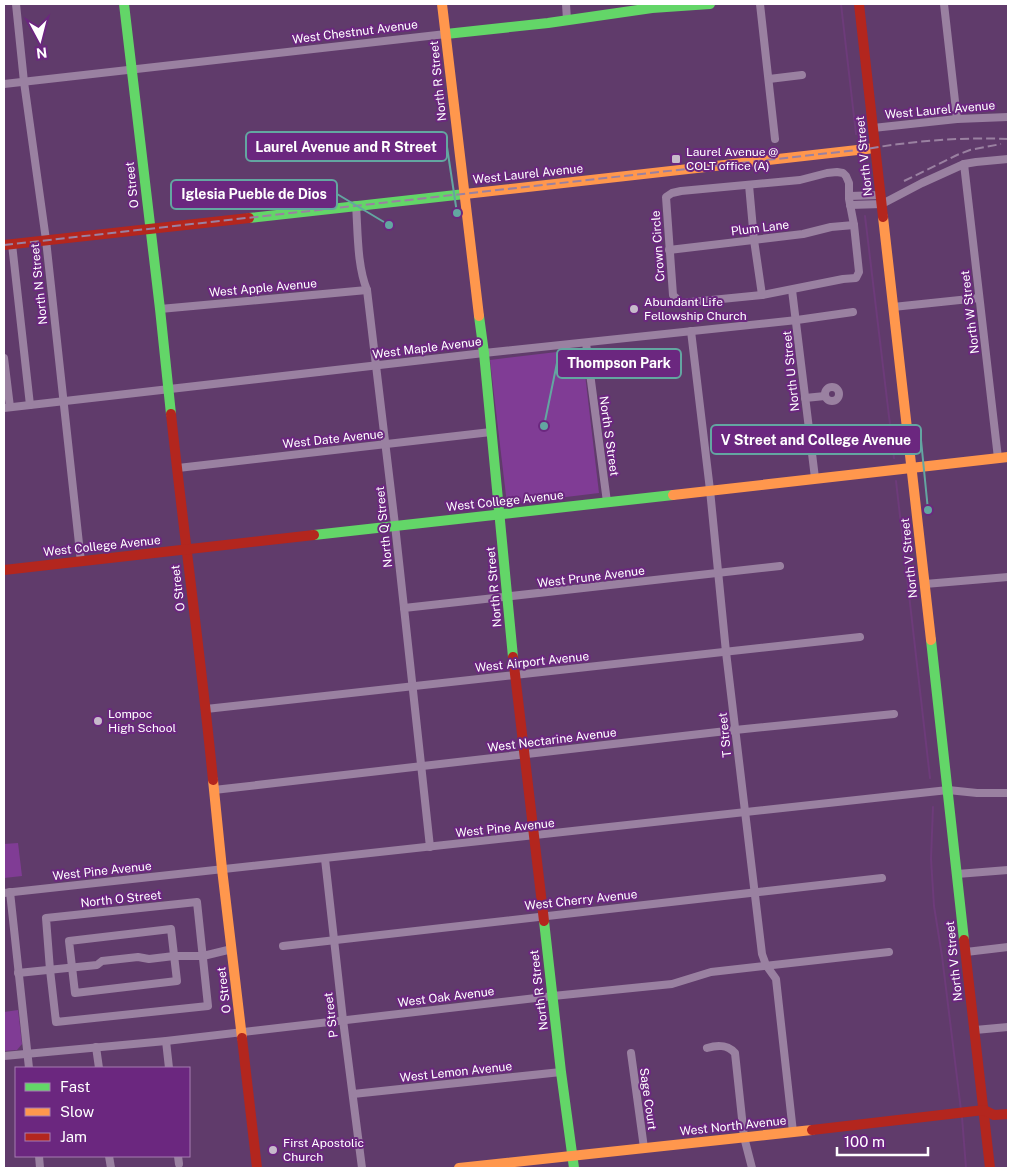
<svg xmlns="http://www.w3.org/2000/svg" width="1012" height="1172" font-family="'Public Sans',sans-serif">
  <rect width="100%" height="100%" fill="#603b6b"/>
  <!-- green -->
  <g fill="#803c95">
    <polygon points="582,349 599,493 507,504 490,360"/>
    <polygon points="18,843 22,876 4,878 4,844"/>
    <polygon points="18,1010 22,1044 17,1050 4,1051 4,1012"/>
  </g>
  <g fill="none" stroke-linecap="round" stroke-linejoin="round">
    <!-- stream -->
    <g stroke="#6d3b7a" stroke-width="2">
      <polyline points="841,4 856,134"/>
      <polyline points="865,216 894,458"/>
      <polyline points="896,481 930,778"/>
      <polyline points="933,807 931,859 934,906 942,956 961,1110"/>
      <polyline points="962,1117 966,1168"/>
    </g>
    <!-- street -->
    <g stroke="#9a81a1" stroke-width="8">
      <polyline points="16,4 24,82 46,240 81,562"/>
      <polyline points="566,4 567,20"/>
      <polyline points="760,4 775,139"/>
      <polyline points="944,4 957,119"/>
      <polyline points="769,79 802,75"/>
      <polyline points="4,84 446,34"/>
      <polyline points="873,128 957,119 1008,117"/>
      <polyline points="964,164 998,458"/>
      <polygon points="837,172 843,173 846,176 849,183 849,199 854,225 859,272 856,278 843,279 762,295 681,303 673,295 666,197 672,193 681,191 800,180 827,173"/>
      <polyline points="749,185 754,240 762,295"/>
      <polyline points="849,196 881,195"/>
      <path d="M356 205C358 233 357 265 367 290L395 525 430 847"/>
      <polyline points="850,205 882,204 922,183 964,164 976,162 1008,159"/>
      <polyline points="12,244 30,405"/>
      <polyline points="669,250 803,234 831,227 854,225"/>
      <polyline points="792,290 815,478"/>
      <polyline points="893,307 979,298"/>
      <polyline points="160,309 367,290"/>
      <polyline points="691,331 710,490 726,652 762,954 766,965 776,979 793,1132"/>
      <polyline points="586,343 607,502"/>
      <polyline points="4,358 10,407"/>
      <circle cx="832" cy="394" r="7"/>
      <polyline points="805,398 825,396"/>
      <polyline points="4,408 484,353 797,320 853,312"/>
      <polyline points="178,468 491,432"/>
      <polyline points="925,584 1008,577"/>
      <polyline points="404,608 780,566"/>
      <polyline points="206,709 860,637"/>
      <polyline points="214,790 735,730 894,714"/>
      <polyline points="325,859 343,1020 362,1168"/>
      <polyline points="957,874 1008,870"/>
      <polyline points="10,892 29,1068"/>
      <polyline points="4,893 948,790 977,793 1008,793"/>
      <polygon points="197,902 208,1006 56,1022 50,970 46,918"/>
      <polygon points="171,929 177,981 75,993 69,941"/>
      <polyline points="283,946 882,878"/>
      <polyline points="966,952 1008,947"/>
      <polyline points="18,973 97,965 102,961 138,957 149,959 174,956 203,956 232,949"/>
      <polyline points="975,1030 1008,1027"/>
      <polyline points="166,1041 169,1068"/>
      <polyline points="96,1047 99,1068"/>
      <path d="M707 1048C717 1045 727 1044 735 1053L744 1137 752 1168"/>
      <polyline points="631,1053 644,1148"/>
      <polyline points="4,1056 166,1041 553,996 672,984 711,972 889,952"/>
      <polyline points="353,1094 561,1072"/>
      <polyline points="39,1156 40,1168"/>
      <polyline points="109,1156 111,1168"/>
      <polyline points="178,1156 179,1164"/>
    </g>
    <!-- fast -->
    <g stroke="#63d668" stroke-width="10">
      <polyline points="124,4 160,309 171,414"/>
      <polyline points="446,34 548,23 652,8 710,4"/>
      <polyline points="249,218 465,194"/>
      <polyline points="479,316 484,353 513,657"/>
      <polyline points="314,535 673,495"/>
      <polyline points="931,640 964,940"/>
      <polyline points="544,921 561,1072 574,1168"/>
    </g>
    <!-- slow -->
    <g stroke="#ff974d" stroke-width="10">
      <polyline points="442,4 479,316"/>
      <polyline points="465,194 875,148"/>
      <polyline points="883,217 931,640"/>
      <polyline points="673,495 1008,457"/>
      <polyline points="213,780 222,869 242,1038"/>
      <polyline points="459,1168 812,1130"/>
    </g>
    <!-- jam -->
    <g stroke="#b3261e" stroke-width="10">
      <polyline points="859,4 883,217"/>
      <polyline points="4,245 249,218"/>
      <path d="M171 414C184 536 201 658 213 780"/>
      <polyline points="4,570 314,535"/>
      <polyline points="513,657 544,921"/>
      <polyline points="964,940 990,1168"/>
      <polyline points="242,1038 257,1168"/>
      <polyline points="812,1130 984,1110 994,1115 1008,1114"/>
    </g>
    <!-- rail -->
    <g stroke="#9a81a1" stroke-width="2" stroke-dasharray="9 4" stroke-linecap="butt">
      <polyline points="904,181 957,155 970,150 1001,144"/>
      <path d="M4 245 866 149C913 141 961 137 1008 139"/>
    </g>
  </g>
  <!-- markers -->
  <g fill="#c7bacb" stroke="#6b277f" stroke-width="2">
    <rect x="671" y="154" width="10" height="10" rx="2.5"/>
    <circle cx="634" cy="309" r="5"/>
    <circle cx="98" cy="721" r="5"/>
    <circle cx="273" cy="1150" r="5"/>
  </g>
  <g text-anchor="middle" stroke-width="4" stroke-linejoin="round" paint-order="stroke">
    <!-- street labels -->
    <g font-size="12" fill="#fff" stroke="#6b277f">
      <text transform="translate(355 32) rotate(-7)" y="4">West Chestnut Avenue</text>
      <text transform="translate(438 81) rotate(-96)" y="4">North R Street</text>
      <text transform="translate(940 110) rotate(-5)" y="4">West Laurel Avenue</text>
      <text transform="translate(864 156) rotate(-96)" y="4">North V Street</text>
      <text transform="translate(528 174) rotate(-6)" y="4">West Laurel Avenue</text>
      <text transform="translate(132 185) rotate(-96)" y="4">O Street</text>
      <text transform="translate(760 228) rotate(-7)" y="4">Plum Lane</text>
      <text transform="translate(658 246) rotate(-94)" y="4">Crown Circle</text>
      <text transform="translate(39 284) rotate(-96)" y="4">North N Street</text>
      <text transform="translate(263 288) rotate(-5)" y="4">West Apple Avenue</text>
      <text transform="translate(970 312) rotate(-97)" y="4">North W Street</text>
      <text transform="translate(427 348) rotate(-7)" y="4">West Maple Avenue</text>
      <text transform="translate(791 371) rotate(-96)" y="4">North U Street</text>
      <text transform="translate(609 436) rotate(82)" y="4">North S Street</text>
      <text transform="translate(333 439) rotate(-6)" y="4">West Date Avenue</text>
      <text transform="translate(505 501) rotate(-6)" y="4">West College Avenue</text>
      <text transform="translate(384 527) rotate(-96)" y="4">North Q Street</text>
      <text transform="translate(102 546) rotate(-6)" y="4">West College Avenue</text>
      <text transform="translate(909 558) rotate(-96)" y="4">North V Street</text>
      <text transform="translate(591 577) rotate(-7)" y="4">West Prune Avenue</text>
      <text transform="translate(494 587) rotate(-95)" y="4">North R Street</text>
      <text transform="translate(178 588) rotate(-97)" y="4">O Street</text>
      <text transform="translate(532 662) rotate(-6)" y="4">West Airport Avenue</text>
      <text transform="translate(725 735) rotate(-96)" y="4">T Street</text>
      <text transform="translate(552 740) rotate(-7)" y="4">West Nectarine Avenue</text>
      <text transform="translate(505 828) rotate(-6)" y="4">West Pine Avenue</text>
      <text transform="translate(102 871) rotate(-6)" y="4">West Pine Avenue</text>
      <text transform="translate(121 899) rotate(-6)" y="4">North O Street</text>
      <text transform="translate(581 900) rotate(-6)" y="4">West Cherry Avenue</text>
      <text transform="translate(954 961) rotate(-96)" y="4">North V Street</text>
      <text transform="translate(224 990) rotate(-97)" y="4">O Street</text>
      <text transform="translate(539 990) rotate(-97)" y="4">North R Street</text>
      <text transform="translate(446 997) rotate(-7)" y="4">West Oak Avenue</text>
      <text transform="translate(331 1015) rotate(-97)" y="4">P Street</text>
      <text transform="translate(456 1072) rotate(-6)" y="4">West Lemon Avenue</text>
      <text transform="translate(648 1099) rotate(82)" y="4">Sage Court</text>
      <text transform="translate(733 1126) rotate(-6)" y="4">West North Avenue</text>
    </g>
    <!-- poi labels -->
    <g font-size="12" fill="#fff" stroke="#6b277f" text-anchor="start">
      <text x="686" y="156">Laurel Avenue @<tspan x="686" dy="14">COLT office (A)</tspan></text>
      <text x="644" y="306">Abundant Life<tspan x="644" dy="14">Fellowship Church</tspan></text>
      <text x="108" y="718">Lompoc<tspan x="108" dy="14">High School</tspan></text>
      <text x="283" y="1147">First Apostolic<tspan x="283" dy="14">Church</tspan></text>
    </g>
  </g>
  <!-- callouts -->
  <path fill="none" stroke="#63a6a1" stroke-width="2" d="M457 213L447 147M389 225L337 194M544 426L557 363M928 510L921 440"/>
  <g fill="#63a6a1" stroke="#6b277f" stroke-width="2">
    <circle cx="457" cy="213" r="5"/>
    <circle cx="389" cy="225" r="5"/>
    <circle cx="544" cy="426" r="5"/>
    <circle cx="928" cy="510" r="5"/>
  </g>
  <g fill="#6b277f" stroke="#63a6a1" stroke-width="2">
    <rect x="246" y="132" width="201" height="29" rx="5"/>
    <rect x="171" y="180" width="166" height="29" rx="5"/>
    <rect x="557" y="349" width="124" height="29" rx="5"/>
    <rect x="711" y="425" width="210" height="29" rx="5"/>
  </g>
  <g font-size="14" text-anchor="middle" font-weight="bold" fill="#fff">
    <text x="346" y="152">Laurel Avenue and R Street</text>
    <text x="254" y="199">Iglesia Pueble de Dios</text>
    <text x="619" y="368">Thompson Park</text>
    <text x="816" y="445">V Street and College Avenue</text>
  </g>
  <!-- border -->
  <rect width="1012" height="1172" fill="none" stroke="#ffffff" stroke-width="10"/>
  <!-- legend -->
  <rect x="15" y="1067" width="175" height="90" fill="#6b277f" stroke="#a67db2"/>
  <rect x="25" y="1083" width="25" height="8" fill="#63d668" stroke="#a67db2"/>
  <text x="60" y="1092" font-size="15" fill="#ffffff">Fast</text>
  <rect x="25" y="1108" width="25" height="8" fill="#ff974d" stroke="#a67db2"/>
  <text x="60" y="1117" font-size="15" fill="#ffffff">Slow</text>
  <rect x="25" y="1133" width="25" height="8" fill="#b3261e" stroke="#a67db2"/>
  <text x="60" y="1142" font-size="15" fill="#ffffff">Jam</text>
  <!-- north arrow -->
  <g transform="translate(40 40) rotate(173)" stroke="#6b277f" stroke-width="4" paint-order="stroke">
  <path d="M0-4L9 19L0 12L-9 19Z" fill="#ffffff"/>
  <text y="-8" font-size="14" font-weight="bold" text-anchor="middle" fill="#ffffff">N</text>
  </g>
  <!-- scale -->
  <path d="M837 1147v8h91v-8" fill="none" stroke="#ffffff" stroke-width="2.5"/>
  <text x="844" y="1147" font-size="15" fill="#ffffff" stroke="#6b277f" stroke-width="4" paint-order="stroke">100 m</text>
</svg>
